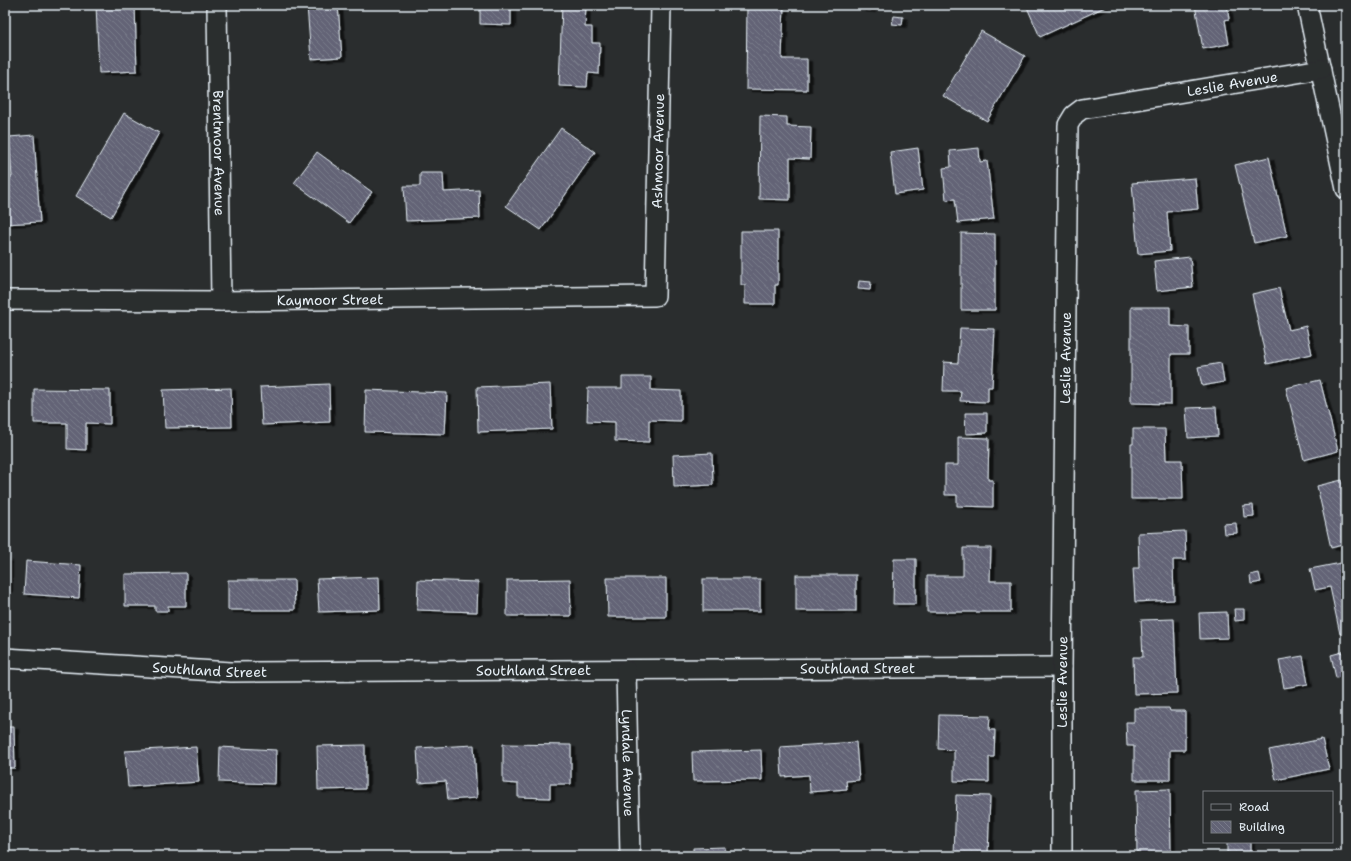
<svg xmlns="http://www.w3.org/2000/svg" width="1351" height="861" font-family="'Shantell Sans',sans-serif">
  <defs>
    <pattern id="building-back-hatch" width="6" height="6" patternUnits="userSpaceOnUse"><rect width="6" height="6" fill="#636476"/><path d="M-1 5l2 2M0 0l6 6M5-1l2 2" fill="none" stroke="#797b8a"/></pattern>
    <filter id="shadow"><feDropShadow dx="4.5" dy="2.5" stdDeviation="0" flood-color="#0009"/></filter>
  </defs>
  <rect width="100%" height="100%" fill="#2a2d2e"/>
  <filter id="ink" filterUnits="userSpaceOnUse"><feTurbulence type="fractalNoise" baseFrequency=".025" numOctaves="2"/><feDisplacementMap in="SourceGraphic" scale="8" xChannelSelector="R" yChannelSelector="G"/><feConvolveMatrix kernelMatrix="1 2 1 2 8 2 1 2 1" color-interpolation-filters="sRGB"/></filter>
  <g filter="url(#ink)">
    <!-- building -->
    <g fill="url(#building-back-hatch)" stroke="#e8f1f8" filter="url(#shadow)">
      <polygon points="96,5 135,5 137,71 99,73"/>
      <polygon points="307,5 338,5 342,57 311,59"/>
      <polygon points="480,5 511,5 511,25 480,24"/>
      <polygon points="562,5 586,5 585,27 592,27 592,43 600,43 599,74 588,73 587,87 559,86"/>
      <polygon points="747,5 784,5 782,59 807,59 807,90 746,89"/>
      <polygon points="861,5 871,5 871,10 861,9"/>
      <polygon points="1026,5 1104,5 1105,7 1040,37"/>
      <polygon points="1195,5 1227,5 1229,19 1225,20 1229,44 1203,49"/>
      <polygon points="894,16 903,17 902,25 892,24"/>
      <polygon points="981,31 1025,56 987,121 943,96"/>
      <polygon points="124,113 159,133 111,217 76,196"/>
      <polygon points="760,116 787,117 787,126 811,127 810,159 790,158 790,200 759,199"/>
      <polygon points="561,128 595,152 541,230 506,206"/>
      <polygon points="34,135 40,222 5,224 5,177 12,177 9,137"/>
      <polygon points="918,148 923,190 895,194 890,152"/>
      <polygon points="979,148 980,162 987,161 994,219 958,223 955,199 946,200 943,168 951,167 950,151"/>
      <polygon points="317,152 372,192 349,223 294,183"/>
      <polygon points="1269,157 1287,236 1254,243 1235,165"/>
      <polygon points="420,173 443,173 444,192 479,190 480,218 406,221 404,186 420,186"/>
      <polygon points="1195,178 1198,209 1167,212 1170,251 1138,254 1132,183"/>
      <polygon points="741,231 778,231 778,285 775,285 775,304 745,304 745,285 741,285"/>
      <polygon points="961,233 995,234 995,310 961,310"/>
      <polygon points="1190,257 1193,287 1157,291 1154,261"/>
      <polygon points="859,281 871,282 870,290 858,289"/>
      <polygon points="1279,288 1289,330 1306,326 1312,354 1267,364 1252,294"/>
      <polygon points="1131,307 1170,307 1170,326 1189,327 1189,354 1171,354 1171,404 1131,403"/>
      <polygon points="960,328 995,329 992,387 988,387 988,402 960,401 961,391 943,391 944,362 958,363"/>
      <polygon points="1221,363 1224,382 1202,386 1198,367"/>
      <polygon points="622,377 651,377 651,390 681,391 681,421 649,420 649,442 615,441 615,422 587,421 588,388 622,388"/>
      <polygon points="1320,380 1338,451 1304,460 1286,388"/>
      <polygon points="329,384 330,422 262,425 260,387"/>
      <polygon points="550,384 552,429 478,432 477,387"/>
      <polygon points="231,388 232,427 165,428 163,390"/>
      <polygon points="34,389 110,390 110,424 86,423 86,450 67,449 67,423 34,423"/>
      <polygon points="366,390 447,393 445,434 365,432"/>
      <polygon points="1216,407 1218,436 1188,438 1186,408"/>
      <polygon points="965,413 987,413 987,433 966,434"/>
      <polygon points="1133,429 1165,429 1166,460 1182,460 1183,499 1131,499 1131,444 1133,444"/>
      <polygon points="958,437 989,438 988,480 993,480 993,507 957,506 957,495 945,495 945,465 958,465"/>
      <polygon points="712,453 713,485 674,487 673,455"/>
      <polygon points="1342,480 1346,495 1346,544 1331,548 1317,486"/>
      <polygon points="1253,505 1254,516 1244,517 1243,506"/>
      <polygon points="1236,523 1237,533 1224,534 1223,524"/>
      <polygon points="1185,531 1186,560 1173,560 1174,600 1135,602 1133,568 1139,568 1138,533"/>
      <polygon points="963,548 991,548 990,581 1011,581 1011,612 927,612 927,576 963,576"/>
      <rect x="5" y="559" width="3" height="31"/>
      <polygon points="894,559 916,559 916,604 893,604"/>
      <polygon points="26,561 81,565 79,598 24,594"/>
      <polygon points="1346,562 1346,633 1340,634 1330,587 1315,590 1310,569"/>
      <polygon points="186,573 186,606 168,606 168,611 155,611 155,606 125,606 125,574"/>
      <polygon points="1259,573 1261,582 1251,584 1250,575"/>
      <rect x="796" y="575" width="60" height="36"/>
      <polygon points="379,577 380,610 319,612 317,579"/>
      <polygon points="607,578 666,578 666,617 608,617"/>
      <polygon points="570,579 571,616 507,616 507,580"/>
      <rect x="703" y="579" width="57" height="32"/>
      <polygon points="228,580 294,580 295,610 228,610"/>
      <polygon points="418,580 478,582 477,612 417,610"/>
      <polygon points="1234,609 1244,609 1244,620 1235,621"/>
      <polygon points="1227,612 1228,638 1200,639 1199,613"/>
      <polygon points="1174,619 1177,693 1134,694 1133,657 1143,657 1141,620"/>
      <polygon points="1346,651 1346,676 1336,678 1331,655"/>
      <polygon points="1303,656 1308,684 1284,688 1279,660"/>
      <polygon points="1134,708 1169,708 1170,711 1185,711 1185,750 1170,750 1170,780 1134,780 1134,746 1127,746 1126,722 1134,722"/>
      <polygon points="939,715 990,716 989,730 995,730 994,757 989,757 989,782 954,781 954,750 938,749"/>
      <polygon points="5,727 14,727 15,768 5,768"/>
      <polygon points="1322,739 1329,769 1276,780 1269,750"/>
      <polygon points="856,742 859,780 846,781 847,789 810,792 809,775 782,777 780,747"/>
      <polygon points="503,744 571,745 571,784 550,784 550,798 518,797 518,784 503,783"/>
      <polygon points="365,745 365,789 318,790 317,746"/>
      <polygon points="474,745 477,798 448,800 446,781 419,783 417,748"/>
      <polygon points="196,747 199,782 128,787 125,751"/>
      <polygon points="220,747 276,750 275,784 219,782"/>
      <polygon points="761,750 762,780 693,781 692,752"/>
      <polygon points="1170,789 1171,856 1137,856 1136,790"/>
      <polygon points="956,795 990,796 988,856 954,856"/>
      <rect x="1227" y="842" width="23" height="14"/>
      <polygon points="725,847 725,856 693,856 693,848"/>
    </g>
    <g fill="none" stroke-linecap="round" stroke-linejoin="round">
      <defs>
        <g id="minor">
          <path id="s1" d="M217 5 221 301"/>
          <polyline points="1307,5 1346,189"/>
          <path id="s2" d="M5 300 221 301 655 296 661 5"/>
          <path id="s3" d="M5 658 231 672 1062 667"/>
          <path id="s4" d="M626 670 630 856"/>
          <path id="s5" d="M1062 856V667L1068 125 1074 115 1082 109 1321 69"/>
        </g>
      </defs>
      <!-- minor casing -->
      <use href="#minor" stroke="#e8f1f8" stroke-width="22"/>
      <!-- minor -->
      <use href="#minor" stroke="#2a2d2e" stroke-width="19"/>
    </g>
  </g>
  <g text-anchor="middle" stroke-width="4" stroke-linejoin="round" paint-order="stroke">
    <!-- street labels -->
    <g font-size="14" fill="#e8f1f8" stroke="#2a2d2e">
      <text dy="5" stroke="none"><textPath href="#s5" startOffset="905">Leslie Avenue</textPath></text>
      <text dy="5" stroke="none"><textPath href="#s2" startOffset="795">Ashmoor Avenue</textPath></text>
      <text dy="5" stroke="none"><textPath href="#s1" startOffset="148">Brentmoor Avenue</textPath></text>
      <text dy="5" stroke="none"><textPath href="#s2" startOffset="325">Kaymoor Street</textPath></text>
      <text dy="5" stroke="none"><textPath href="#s5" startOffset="498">Leslie Avenue</textPath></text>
      <text dy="5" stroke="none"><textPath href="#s3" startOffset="853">Southland Street</textPath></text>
      <text dy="5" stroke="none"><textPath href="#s3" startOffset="205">Southland Street</textPath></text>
      <text dy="5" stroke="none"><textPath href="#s3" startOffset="529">Southland Street</textPath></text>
      <text dy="5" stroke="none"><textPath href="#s5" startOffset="174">Leslie Avenue</textPath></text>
      <text dy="5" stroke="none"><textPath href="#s4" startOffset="93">Lyndale Avenue</textPath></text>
    </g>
  </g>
  <!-- margin -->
  <rect width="1351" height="861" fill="none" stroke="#2a2d2e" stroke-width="20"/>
  <rect x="10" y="10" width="1331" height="841" fill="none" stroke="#e8f1f8" stroke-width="1.5" filter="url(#ink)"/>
  <!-- legend -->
  <rect x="1203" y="791" width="130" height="52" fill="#2a2d2e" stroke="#767b7f"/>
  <rect x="1211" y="804" width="20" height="6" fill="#2a2d2e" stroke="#767b7f"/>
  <text x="1239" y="811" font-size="12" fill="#e8f1f8">Road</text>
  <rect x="1211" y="821" width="20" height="12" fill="url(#building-back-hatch)" stroke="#767b7f"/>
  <text x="1239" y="831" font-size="12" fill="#e8f1f8">Building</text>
</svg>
